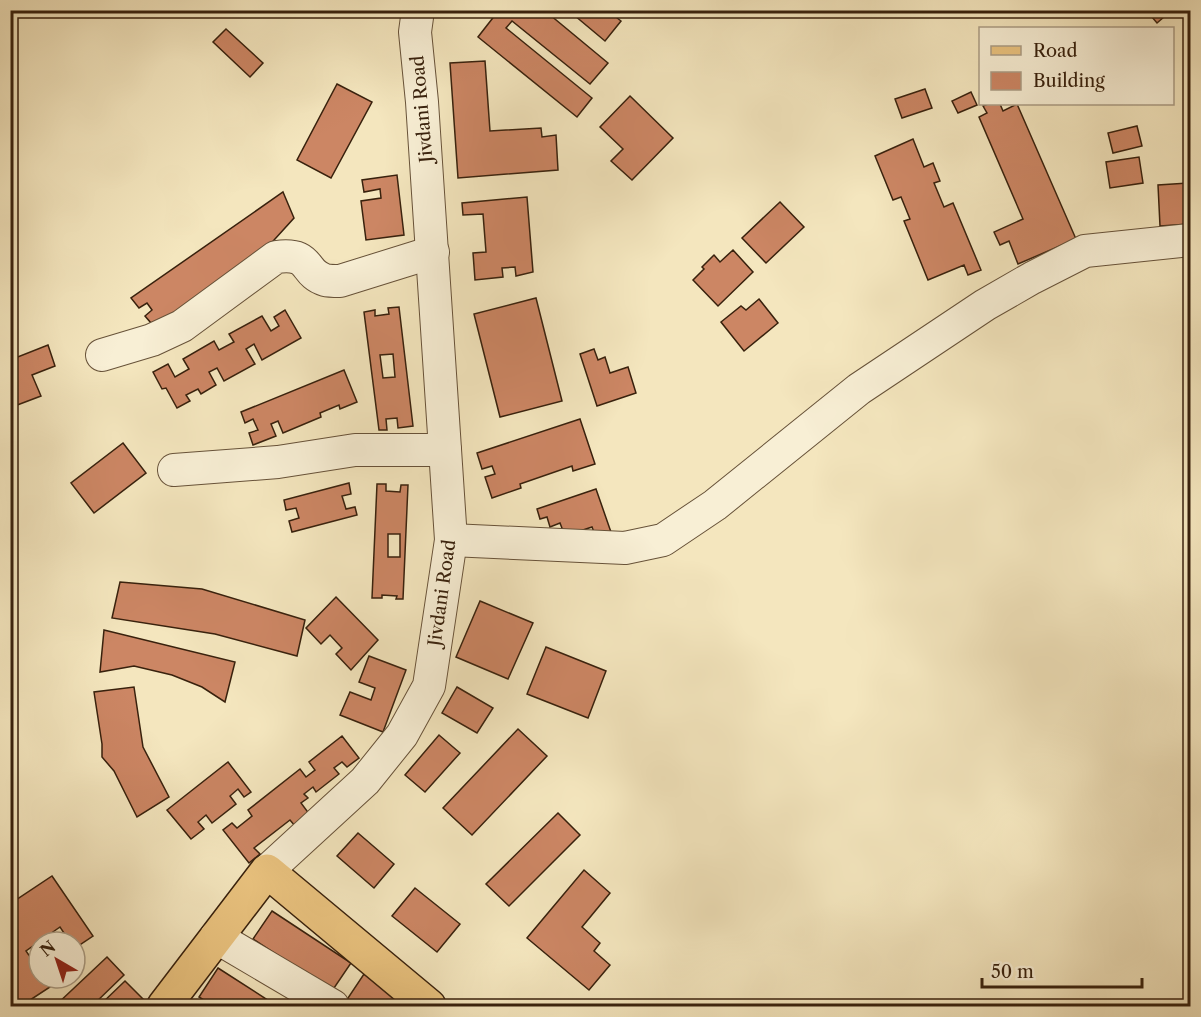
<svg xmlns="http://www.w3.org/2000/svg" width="1201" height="1017" font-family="'Libre Caslon Text',serif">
  <rect width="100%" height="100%" fill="#f4e6be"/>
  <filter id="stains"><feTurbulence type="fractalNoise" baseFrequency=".00333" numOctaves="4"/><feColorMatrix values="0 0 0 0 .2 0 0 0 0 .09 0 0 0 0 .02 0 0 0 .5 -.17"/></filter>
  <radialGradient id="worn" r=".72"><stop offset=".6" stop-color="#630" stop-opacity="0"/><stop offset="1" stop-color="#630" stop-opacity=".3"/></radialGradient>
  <!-- building -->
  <g fill="#cc8664" stroke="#38210d" stroke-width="1.5" fill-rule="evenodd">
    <polygon points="499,10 544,10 608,63 590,84 512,21 506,28 592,98 577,117 478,37"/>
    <polygon points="568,10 607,10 621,21 605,41"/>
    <polygon points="1146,10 1172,10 1157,23"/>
    <polygon points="226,29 263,63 250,77 213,42"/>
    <polygon points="485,61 490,131 541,128 542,137 556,135 558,170 458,178 450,63"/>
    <polygon points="337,84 372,102 331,178 297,160"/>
    <polygon points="925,89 932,108 902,118 895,99"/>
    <polygon points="971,92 977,105 958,113 952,101"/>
    <polygon points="630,96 673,138 632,180 611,161 623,149 600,127"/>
    <polygon points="988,104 1000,104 1003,111 1017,104 1076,239 1018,264 1009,241 1000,245 994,232 1023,219 979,117 987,113 983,106"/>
    <polygon points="1137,126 1142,146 1113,153 1108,133"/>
    <polygon points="913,139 924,167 933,163 940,181 934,183 944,207 953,203 981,270 968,275 964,265 928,280 904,221 910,219 901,197 893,200 875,156"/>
    <polygon points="1139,157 1143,183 1110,188 1106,162"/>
    <polygon points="397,175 404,235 366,240 361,201 381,198 380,189 364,192 362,180"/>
    <polygon points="1188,183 1190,224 1160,226 1158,185"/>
    <polygon points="283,192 294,218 265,250 157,330 145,316 152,310 147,303 139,308 131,298"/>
    <polygon points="527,197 533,272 516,276 515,267 502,268 503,277 475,280 473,253 486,252 483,214 463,215 462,203"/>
    <polygon points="780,202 804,227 766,263 742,238"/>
    <polygon points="733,250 753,272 718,306 693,280 704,269 702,267 714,255 720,262"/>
    <polygon points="536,298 562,401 500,417 474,314"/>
    <polygon points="759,299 778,323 744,351 721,322 741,306 746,310"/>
    <path d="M399 307 413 426 398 428 397 418 386 419 387 430H379L364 312 375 310V316L389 314 388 308ZM393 354 395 377 383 378 380 355Z"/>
    <polygon points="285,310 301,338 262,360 254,344 246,349 255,364 224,381 217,368 209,372 216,385 201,394 198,389 186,395 190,401 177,408 166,388 162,389 153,372 168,364 175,377 189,369 183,359 214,341 219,350 234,342 229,334 262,316 271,331 279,326 274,317"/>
    <polygon points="48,345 55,366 32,375 41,396 12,407 10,402 10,360"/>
    <polygon points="594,349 598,360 605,357 610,373 628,367 636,393 597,406 580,354"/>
    <polygon points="344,370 357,402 340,409 339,405 320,413 321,417 283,433 278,421 271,424 276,436 253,445 249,433 258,430 253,419 245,423 241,412"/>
    <polygon points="580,419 595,464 573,471 572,466 520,484 521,488 492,498 485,477 495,474 492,466 482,469 477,453"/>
    <polygon points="123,443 146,473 94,513 71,483"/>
    <polygon points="349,483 351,494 342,496 346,509 355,507 357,515 292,532 289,521 299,518 296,508 286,510 284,500"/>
    <path d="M377 484H386V491L400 492 401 485H408L403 599H396L397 596 382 595V598H372ZM388 534H400V557H388Z"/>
    <polygon points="596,489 612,535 597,540 592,527 565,536 560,523 550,527 547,517 540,519 537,509"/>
    <polygon points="120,582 202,589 305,620 297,656 215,634 112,618"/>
    <polygon points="336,597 378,640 351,670 336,654 342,648 330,635 321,644 306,628"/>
    <polygon points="480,601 533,623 508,679 456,657"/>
    <polygon points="104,630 235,662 225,702 202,687 172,675 134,666 100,672"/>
    <polygon points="546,647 606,671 588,718 527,694"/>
    <polygon points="369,656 406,670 383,732 340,715 350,692 371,700 375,688 359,682"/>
    <polygon points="134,687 143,747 169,797 137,817 114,771 102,757 102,744 94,692"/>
    <polygon points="457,687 493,708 477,733 442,713"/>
    <polygon points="518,729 547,756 472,835 443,808"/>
    <polygon points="439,735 460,753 425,792 405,775"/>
    <polygon points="342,736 359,758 347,767 342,762 334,768 339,774 316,792 313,787 304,794 308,798 301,803 310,815 295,826 290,820 254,848 260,854 249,863 223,830 232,823 237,828 252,816 248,810 300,769 306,777 315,770 309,762"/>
    <polygon points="228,762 251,792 244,797 238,789 230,796 236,804 212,823 206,815 198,822 204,829 191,839 167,810"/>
    <polygon points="558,813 580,835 509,906 486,884"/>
    <polygon points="358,833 394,864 374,888 337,856"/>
    <polygon points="584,870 610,893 582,927 600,943 594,951 610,965 589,990 527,938"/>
    <polygon points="52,876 93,936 75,948 75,942 70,942 60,927 26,951 39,970 39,978 44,978 50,987 21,1006 11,1006 10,904"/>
    <polygon points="415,888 460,924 437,952 392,916"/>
    <polygon points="272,911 351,963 332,991 253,939"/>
    <polygon points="107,957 124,975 92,1006 55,1006"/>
    <polygon points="218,968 277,1006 213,1006 199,997"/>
    <polygon points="364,974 411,1004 409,1006 355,1006 346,1001"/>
    <polygon points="125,981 150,1006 99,1006"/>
  </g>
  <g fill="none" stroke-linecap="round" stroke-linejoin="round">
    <defs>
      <g id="minor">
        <path d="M102 355 152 340 182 326 276 257C313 252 302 273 325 280 329 281 336 281 340 281L433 252"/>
        <polyline points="174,470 278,462 355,450 445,450"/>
        <polyline points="451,540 625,548 663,540 715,505 859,389 985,305 1032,278 1085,251 1190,240"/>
        <polyline points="267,871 365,781 402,735 429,686 451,540 422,102 415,32 418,10"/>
        <polyline points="216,937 333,1006"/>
      </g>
      <polyline id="major" points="164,1006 267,871 429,1006"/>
    </defs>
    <!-- minor casing -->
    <use href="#minor" stroke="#675239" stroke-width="34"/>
    <!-- major casing -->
    <use href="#major" stroke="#38210d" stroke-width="36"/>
    <!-- minor -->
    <use href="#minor" stroke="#f8efd5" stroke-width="32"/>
    <!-- major -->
    <use href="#major" stroke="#eac37f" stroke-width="33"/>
  </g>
  <g text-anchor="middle" stroke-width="4.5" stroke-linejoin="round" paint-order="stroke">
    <!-- street labels -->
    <g font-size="18" fill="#38210d" stroke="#f8efd5">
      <text transform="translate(422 109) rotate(-95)" y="6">Jivdani Road</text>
      <text transform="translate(442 593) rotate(-82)" y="6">Jivdani Road</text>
    </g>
  </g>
  <!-- margin -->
  <rect width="1201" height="1017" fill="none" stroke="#f4e6be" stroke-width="36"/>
  <rect x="12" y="12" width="1177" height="993" fill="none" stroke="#38210d" stroke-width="3"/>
  <rect x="18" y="18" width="1165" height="981" fill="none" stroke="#38210d" stroke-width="1.5"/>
  <!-- legend -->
  <rect x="979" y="27" width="195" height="78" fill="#f8efd5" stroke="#ab9d85" stroke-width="1.5"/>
  <rect x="991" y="46" width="30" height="9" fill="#eac37f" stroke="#ab9d85" stroke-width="1.5"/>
  <text x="1033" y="57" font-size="18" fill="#38210d">Road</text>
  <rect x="991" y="72" width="30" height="18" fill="#cc8664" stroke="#ab9d85" stroke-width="1.5"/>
  <text x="1033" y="87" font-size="18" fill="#38210d">Building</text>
  <!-- north arrow -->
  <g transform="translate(57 960) rotate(321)"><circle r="28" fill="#f8efd5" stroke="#ab9d85" stroke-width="1.5"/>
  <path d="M0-4.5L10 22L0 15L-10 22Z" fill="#8f2418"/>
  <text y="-9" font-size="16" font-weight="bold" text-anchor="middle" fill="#38210d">N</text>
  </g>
  <!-- scale -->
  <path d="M982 978v9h160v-9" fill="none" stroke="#38210d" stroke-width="3"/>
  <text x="991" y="978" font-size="18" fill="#38210d" stroke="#f8efd5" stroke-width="4.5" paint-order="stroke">50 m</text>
  <rect width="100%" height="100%" filter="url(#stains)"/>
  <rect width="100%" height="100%" fill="url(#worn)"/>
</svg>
